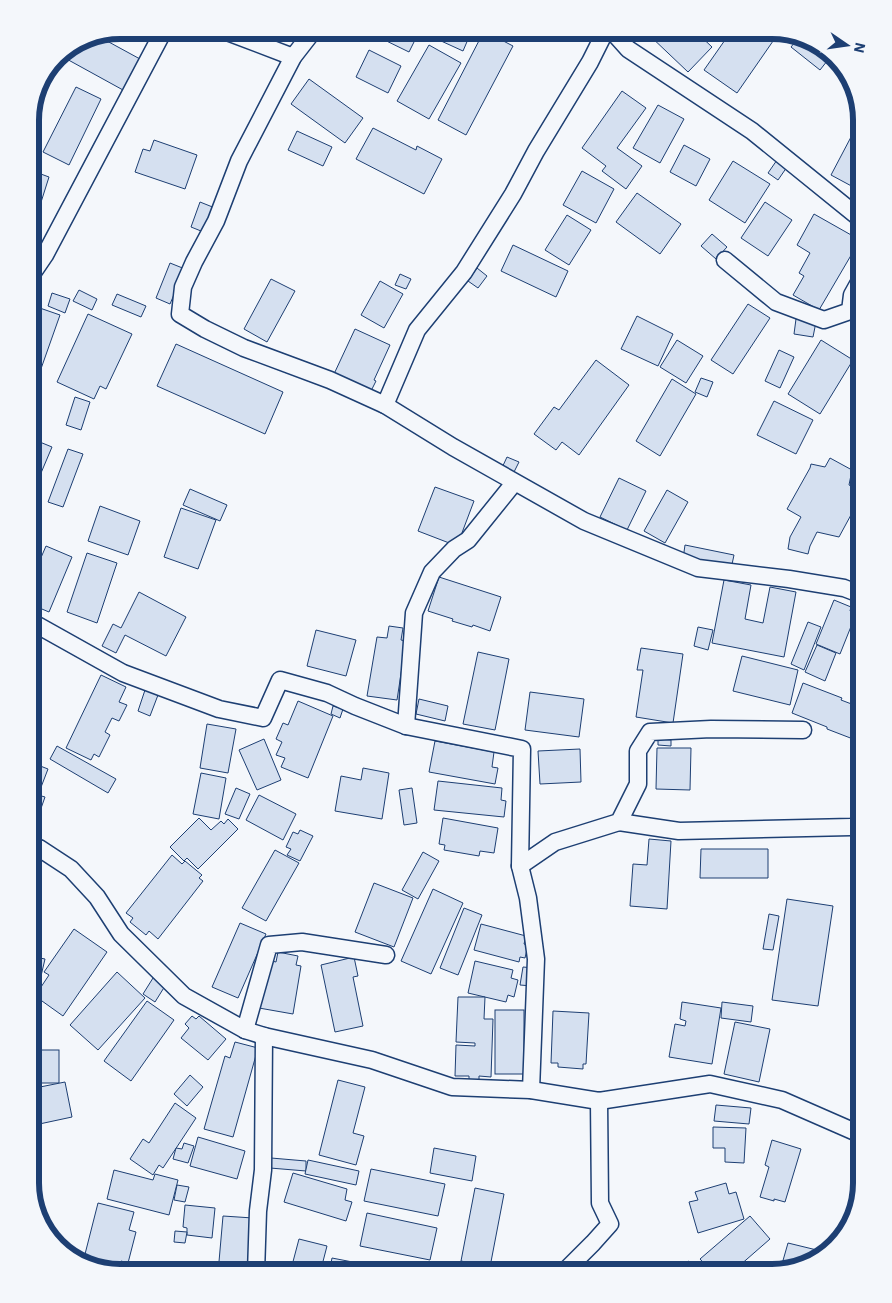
<svg xmlns="http://www.w3.org/2000/svg" width="892" height="1303" font-family="'IBM Plex Sans',sans-serif">
  <rect width="100%" height="100%" fill="#f4f7fb"/>
  <!-- building -->
  <g fill="#d5e0f0" stroke="#1d3f73">
    <polygon points="122,30 144,30 136,41"/>
    <polygon points="364,30 420,30 409,52"/>
    <polygon points="430,30 472,30 463,51 428,35"/>
    <polygon points="652,30 694,30 712,47 688,72 648,34"/>
    <polygon points="703,30 722,30 717,39"/>
    <polygon points="732,30 780,31 737,93 704,70"/>
    <polygon points="484,31 513,46 466,135 438,120"/>
    <polygon points="96,35 140,59 123,90 63,57 67,49 86,37"/>
    <polygon points="799,37 817,42 831,56 820,70 791,47"/>
    <polygon points="429,45 461,63 429,119 397,101"/>
    <polygon points="369,50 401,66 388,93 356,77"/>
    <polygon points="309,79 363,118 345,143 291,104"/>
    <polygon points="76,87 101,99 69,165 43,152"/>
    <polygon points="622,91 646,108 617,148 642,166 626,189 602,171 606,166 582,148"/>
    <polygon points="658,105 684,119 660,163 633,148"/>
    <polygon points="861,118 862,120 862,178 857,189 831,175"/>
    <polygon points="373,128 416,150 417,146 442,159 424,194 356,159"/>
    <polygon points="297,131 332,147 323,166 288,150"/>
    <polygon points="154,140 197,155 185,189 135,172 143,149 150,151"/>
    <polygon points="684,145 710,159 696,186 670,172"/>
    <polygon points="777,160 787,167 778,180 768,173"/>
    <polygon points="733,161 770,184 745,223 709,200"/>
    <polygon points="30,170 49,177 36,218 30,216"/>
    <polygon points="582,171 614,189 596,223 563,205"/>
    <polygon points="637,193 681,224 660,254 616,222"/>
    <polygon points="200,202 215,208 206,233 191,227"/>
    <polygon points="765,202 792,220 768,256 741,238"/>
    <polygon points="814,214 860,240 819,310 793,295 804,276 799,273 810,253 797,245"/>
    <polygon points="567,215 591,230 569,265 545,250"/>
    <polygon points="712,234 727,247 716,259 701,246"/>
    <polygon points="513,245 568,271 556,297 501,271"/>
    <polygon points="170,263 185,269 170,304 156,298"/>
    <polygon points="477,268 487,276 478,288 468,281"/>
    <polygon points="400,274 411,279 406,289 395,285"/>
    <polygon points="271,279 295,291 267,342 244,329"/>
    <polygon points="380,281 403,294 384,328 361,315"/>
    <polygon points="79,290 97,299 92,310 73,301"/>
    <polygon points="52,293 70,299 65,313 48,306"/>
    <polygon points="117,294 146,306 141,317 112,305"/>
    <polygon points="748,304 770,318 733,374 711,360"/>
    <polygon points="34,306 60,315 31,397 30,397 30,319"/>
    <polygon points="88,314 132,334 106,389 100,386 94,399 57,382"/>
    <polygon points="637,316 673,334 658,366 621,349"/>
    <polygon points="796,319 816,322 813,337 794,334"/>
    <polygon points="355,329 390,345 374,380 376,381 371,391 334,374"/>
    <polygon points="677,340 703,356 686,383 660,367"/>
    <polygon points="821,340 853,360 820,414 788,394"/>
    <polygon points="176,344 283,392 265,434 157,386"/>
    <polygon points="779,350 794,357 780,388 765,381"/>
    <polygon points="596,360 629,385 579,455 562,442 556,450 534,434 554,407 559,410"/>
    <polygon points="862,373 862,392 853,383"/>
    <polygon points="701,378 713,382 707,397 695,392"/>
    <polygon points="672,379 696,394 660,456 636,441"/>
    <polygon points="75,397 90,402 81,430 66,425"/>
    <polygon points="774,401 813,420 796,454 757,435"/>
    <polygon points="30,438 52,447 30,499"/>
    <polygon points="68,449 83,454 63,507 48,502"/>
    <polygon points="507,457 519,462 511,478 500,472"/>
    <polygon points="830,458 852,470 849,485 862,492 862,499 856,510 858,502 839,537 817,532 810,546 808,554 788,549 790,537 801,517 787,509 810,468 811,464 825,467"/>
    <polygon points="619,478 646,491 627,530 600,517"/>
    <polygon points="435,487 474,501 457,546 418,531"/>
    <polygon points="190,489 227,505 220,521 183,505"/>
    <polygon points="667,490 688,502 665,543 644,531"/>
    <polygon points="30,498 40,502 30,527"/>
    <polygon points="100,506 140,521 128,555 88,541"/>
    <polygon points="181,508 216,520 198,569 164,557"/>
    <polygon points="685,545 734,555 731,569 683,559"/>
    <polygon points="46,546 72,557 49,612 30,604 30,583"/>
    <polygon points="87,553 117,563 97,623 67,612"/>
    <polygon points="439,577 501,597 490,631 473,625 472,627 452,621 453,619 428,611"/>
    <polygon points="724,580 751,585 745,619 763,623 770,587 796,592 784,657 712,643"/>
    <polygon points="139,592 186,617 166,656 125,635 116,653 102,646 113,624 121,628"/>
    <polygon points="834,600 851,607 850,611 856,614 840,654 816,644"/>
    <polygon points="808,622 821,627 804,670 791,664"/>
    <polygon points="389,626 403,628 401,640 406,641 397,700 367,696 377,637 387,638"/>
    <polygon points="698,627 713,630 708,650 694,646"/>
    <polygon points="316,630 356,640 346,676 307,666"/>
    <polygon points="817,645 836,653 825,681 805,672"/>
    <polygon points="641,648 683,654 673,723 636,717 643,670 637,670"/>
    <polygon points="478,652 509,659 495,730 463,724"/>
    <polygon points="742,656 798,670 790,705 733,691"/>
    <polygon points="862,656 862,680 854,677"/>
    <polygon points="101,675 126,687 119,702 127,705 119,721 112,718 105,732 110,735 99,757 94,754 91,760 66,748"/>
    <polygon points="803,683 842,698 841,700 862,708 862,715 853,739 827,729 827,727 792,713"/>
    <polygon points="145,690 158,695 150,716 138,711"/>
    <polygon points="530,692 584,699 579,737 525,730"/>
    <polygon points="419,699 448,706 445,721 416,714"/>
    <polygon points="298,701 333,716 308,778 281,767 285,758 276,755 282,742 276,739 283,723 288,725"/>
    <polygon points="333,706 343,709 340,718 331,714"/>
    <polygon points="207,724 236,729 228,773 200,768"/>
    <polygon points="264,739 281,780 257,790 239,750"/>
    <polygon points="658,739 671,740 671,746 658,745"/>
    <polygon points="435,741 494,752 492,767 498,768 495,784 429,772"/>
    <polygon points="57,746 116,779 108,793 50,759"/>
    <polygon points="657,748 691,748 690,790 656,789"/>
    <polygon points="580,749 581,782 540,784 538,751"/>
    <polygon points="30,762 48,769 38,795 45,797 39,814 32,811 30,817"/>
    <polygon points="363,768 389,773 382,819 335,811 341,776 361,780"/>
    <polygon points="201,773 226,778 219,819 193,814"/>
    <polygon points="438,781 502,788 501,800 506,801 504,817 434,810"/>
    <polygon points="236,788 250,794 239,819 225,814"/>
    <polygon points="412,788 417,823 404,825 399,790"/>
    <polygon points="259,795 296,814 283,840 246,820"/>
    <polygon points="199,818 211,830 221,821 224,824 228,819 238,829 198,869 187,858 184,861 170,847"/>
    <polygon points="443,818 498,828 494,853 480,851 479,856 444,850 445,845 439,844"/>
    <polygon points="300,830 313,836 300,861 287,855 291,849 286,847 293,832 298,834"/>
    <polygon points="649,839 671,841 667,909 630,906 633,864 647,865"/>
    <polygon points="701,849 768,849 768,878 700,878"/>
    <polygon points="275,850 299,863 266,921 242,908"/>
    <polygon points="423,852 439,861 418,899 402,890"/>
    <polygon points="172,855 182,864 185,861 202,875 199,878 203,881 158,939 149,931 146,935 130,922 133,918 126,913"/>
    <polygon points="374,883 413,898 394,947 355,932"/>
    <polygon points="433,889 463,903 431,974 401,961"/>
    <polygon points="787,899 833,906 818,1006 772,1000"/>
    <polygon points="464,908 482,915 458,975 440,968"/>
    <polygon points="769,914 779,916 773,950 763,949"/>
    <polygon points="240,923 266,934 238,998 212,987"/>
    <polygon points="481,924 526,936 524,944 528,945 525,958 520,957 519,962 474,950"/>
    <polygon points="74,929 107,952 63,1016 35,996 49,975 44,972"/>
    <polygon points="278,952 298,956 296,965 301,966 293,1014 259,1008 268,960 276,962"/>
    <polygon points="30,956 45,959 37,993 30,991"/>
    <polygon points="354,957 358,976 353,977 363,1026 335,1032 321,965"/>
    <polygon points="475,961 513,970 511,978 518,980 514,997 508,995 506,1002 468,993"/>
    <polygon points="523,967 534,968 532,986 520,985"/>
    <polygon points="117,972 145,998 98,1050 70,1025"/>
    <polygon points="153,978 165,986 155,1002 143,994"/>
    <polygon points="458,997 485,997 484,1019 493,1019 491,1077 479,1076 479,1080 469,1080 469,1076 455,1076 456,1045 475,1046 475,1043 456,1042"/>
    <polygon points="147,1001 174,1020 131,1081 104,1061"/>
    <polygon points="682,1002 721,1008 712,1064 669,1057 675,1024 685,1026 686,1021 680,1019"/>
    <polygon points="722,1002 753,1006 751,1022 721,1018"/>
    <rect x="495" y="1010" width="29" height="64"/>
    <polygon points="553,1011 589,1013 586,1064 583,1064 583,1069 558,1067 558,1063 551,1063"/>
    <polygon points="192,1016 196,1019 199,1016 226,1039 208,1060 181,1038 189,1028 185,1024"/>
    <polygon points="735,1022 770,1029 759,1082 724,1074"/>
    <polygon points="235,1042 258,1048 233,1137 204,1129 225,1056 230,1058"/>
    <rect x="30" y="1050" width="29" height="33"/>
    <polygon points="190,1075 203,1087 187,1106 174,1094"/>
    <polygon points="338,1080 365,1087 353,1133 364,1136 356,1165 319,1155"/>
    <polygon points="65,1082 72,1117 30,1126 30,1089"/>
    <polygon points="175,1103 196,1118 163,1168 159,1165 153,1175 130,1159 143,1139 149,1143"/>
    <polygon points="716,1105 751,1108 749,1124 714,1121"/>
    <polygon points="713,1127 746,1128 744,1163 725,1162 725,1148 713,1148"/>
    <polygon points="198,1137 245,1151 237,1179 190,1166"/>
    <polygon points="772,1140 801,1149 785,1202 774,1199 774,1201 760,1197 769,1167 765,1165"/>
    <polygon points="184,1143 194,1146 188,1163 173,1159 176,1148 182,1149"/>
    <polygon points="434,1148 476,1156 472,1181 430,1173"/>
    <polygon points="271,1158 306,1161 306,1171 270,1168"/>
    <polygon points="308,1160 359,1171 356,1185 305,1174"/>
    <polygon points="371,1169 445,1184 438,1216 364,1201"/>
    <polygon points="114,1170 153,1180 155,1174 178,1180 169,1215 107,1199"/>
    <polygon points="293,1173 347,1189 345,1200 352,1202 346,1221 284,1202"/>
    <polygon points="726,1183 729,1194 736,1192 744,1219 698,1233 689,1202 698,1200 695,1192"/>
    <polygon points="177,1185 189,1187 185,1202 174,1200"/>
    <polygon points="475,1188 504,1194 490,1267 461,1261"/>
    <polygon points="98,1203 134,1212 129,1230 136,1232 128,1263 121,1261 118,1273 115,1273 83,1262"/>
    <polygon points="185,1205 215,1208 212,1238 187,1235 187,1228 183,1227"/>
    <polygon points="367,1213 437,1228 430,1260 360,1246"/>
    <polygon points="223,1216 253,1218 248,1273 218,1273"/>
    <polygon points="750,1216 770,1239 731,1273 713,1273 700,1259"/>
    <polygon points="175,1231 187,1232 185,1243 174,1242"/>
    <polygon points="299,1239 327,1246 320,1273 290,1273"/>
    <polygon points="788,1243 825,1252 817,1261 780,1271"/>
    <polygon points="332,1258 368,1265 367,1273 327,1273 328,1267 330,1268"/>
    <polygon points="688,1261 709,1273 681,1273"/>
    <polygon points="380,1262 404,1263 403,1273 380,1273"/>
  </g>
  <g fill="none" stroke-linecap="round" stroke-linejoin="round">
    <defs>
      <g id="minor">
        <polyline points="222,30 293,57"/>
        <polyline points="314,30 293,57 239,161 216,221 194,262 183,287 180,314 205,329 244,348 330,380 385,405 453,447 584,521 698,568 789,579 844,588 862,595"/>
        <polyline points="611,30 628,49 752,131 862,220"/>
        <polyline points="725,260 776,302 824,320 850,311 852,295 862,277"/>
        <polyline points="30,277 45,255 164,30"/>
        <polyline points="385,405 417,330 464,272 513,194 536,151 590,62 606,30"/>
        <polyline points="30,621 123,673 219,709 263,718 280,680 327,693 355,706 406,726 522,749 520,866 528,898 536,959 531,1090"/>
        <polyline points="406,726 414,613 432,572 454,549 468,540 514,483"/>
        <polyline points="619,822 679,831 851,827 862,825"/>
        <polyline points="30,845 39,848 71,869 97,897 121,934 184,996 245,1030 264,1036 372,1060 452,1087 531,1090 599,1101 710,1084 782,1100 862,1135"/>
        <polyline points="520,866 555,842 619,822 638,784 638,751 650,732 711,729 803,730"/>
        <polyline points="245,1030 269,945 302,942 386,955"/>
        <polyline points="256,1273 258,1211 263,1170 264,1036"/>
        <polyline points="563,1273 593,1243 610,1224 600,1203 599,1101"/>
      </g>
    </defs>
    <!-- minor casing -->
    <use href="#minor" stroke="#1d3f73" stroke-width="19"/>
    <!-- minor -->
    <use href="#minor" stroke="#f4f7fb" stroke-width="16"/>
  </g>
  <!-- crop -->
  <path d="M0 0H892V1303H0ZM120 39H772A81 81 0 0 1 853 120V1183A81 81 0 0 1 772 1264H120A81 81 0 0 1 39 1183V120A81 81 0 0 1 120 39Z" fill="#f4f7fb" fill-rule="evenodd"/>
  <path fill="none" stroke="#1d3f73" stroke-width="6" d="M120 39H772A81 81 0 0 1 853 120V1183A81 81 0 0 1 772 1264H120A81 81 0 0 1 39 1183V120A81 81 0 0 1 120 39Z"/>
  <!-- north arrow -->
  <g transform="translate(847 45) rotate(103)" stroke="#f4f7fb" stroke-width="4" paint-order="stroke">
  <path d="M0-4L9 19L0 12L-9 19Z" fill="#1d3f73"/>
  <text y="-8" font-size="14" font-weight="bold" text-anchor="middle" fill="#1d3f73">N</text>
  </g>
</svg>
